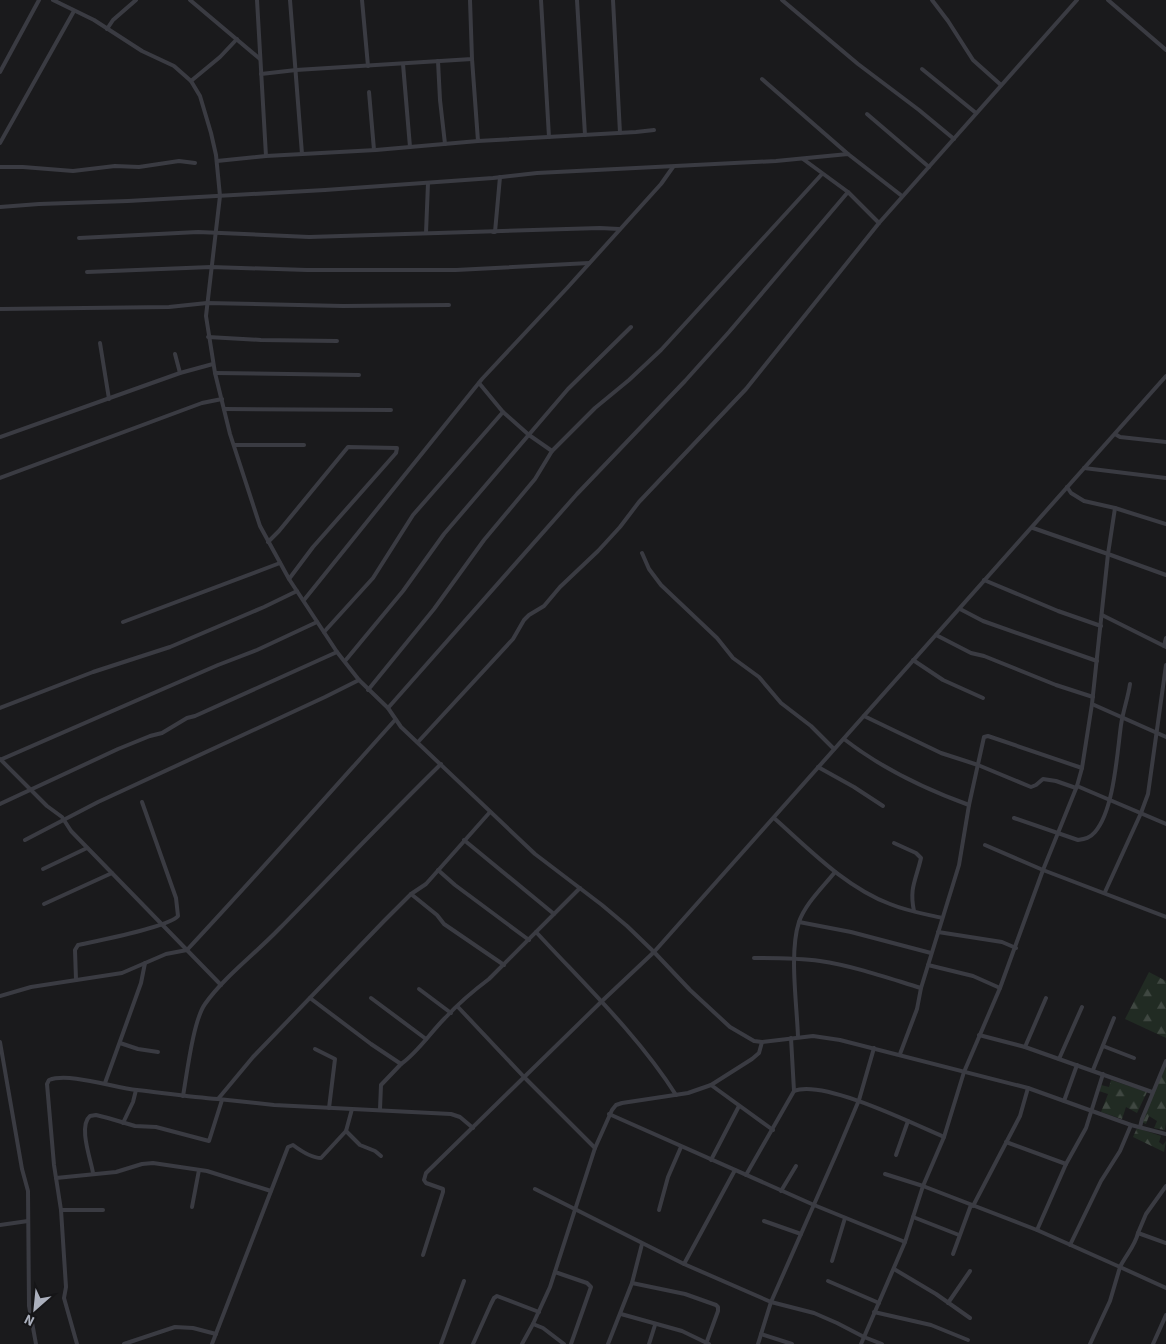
<svg xmlns="http://www.w3.org/2000/svg" width="1166" height="1344" font-family="'Source Sans 3',sans-serif">
  <defs>
    <pattern id="forest-firs" width="22" height="20" patternUnits="userSpaceOnUse" patternTransform="scale(1.25)"><rect width="22" height="20" fill="#212b23"/><path d="M5 1l3.5 6h-7zM16 11l3.5 6h-7z" fill="#3f4741"/></pattern>
  </defs>
  <rect width="100%" height="100%" fill="#1a1a1c"/>
  <!-- forest -->
  <g fill="url(#forest-firs)">
    <polygon points="1149,972 1166,981 1166,1038 1125,1019"/>
    <polygon points="1166,1065 1166,1122 1165,1130 1154,1128 1157,1121 1149,1116 1146,1124 1141,1122"/>
    <polygon points="1111,1080 1147,1092 1137,1113 1126,1107 1122,1119 1101,1112 1108,1094 1099,1091 1101,1085 1109,1087"/>
    <polygon points="1137,1128 1161,1136 1159,1142 1163,1145 1166,1141 1164,1152 1133,1137"/>
  </g>
  <g fill="none" stroke-linecap="round" stroke-linejoin="round">
    <!-- street -->
    <g stroke="#3a3b42" stroke-width="4">
      <polyline points="53,0 94,20 142,51 174,66 191,81 200,96 211,133 216,155 220,196 206,316 215,373 230,434 260,526 289,579 337,652 359,680 388,708 401,727 535,854 602,905 627,926 654,952 690,990 730,1027 754,1041 762,1042 813,1036 840,1040 1028,1088 1131,1125 1166,1134"/>
      <polyline points="190,0 260,59"/>
      <polyline points="290,0 302,154"/>
      <polyline points="362,0 368,66"/>
      <polyline points="541,0 549,137"/>
      <polyline points="577,0 585,135"/>
      <polyline points="613,0 620,133"/>
      <polyline points="782,0 858,64 919,110 954,139"/>
      <polyline points="932,0 948,21 973,60 1001,85"/>
      <polyline points="1108,0 1166,50"/>
      <polyline points="107,29 113,20 136,0"/>
      <polyline points="472,59 478,141 636,132 654,130"/>
      <polyline points="438,61 440,100 445,144"/>
      <polyline points="403,64 410,147"/>
      <polyline points="922,69 976,113"/>
      <polyline points="0,72 39,0"/>
      <polyline points="261,74 296,70 472,59 470,0"/>
      <polyline points="762,79 848,154"/>
      <polyline points="191,81 220,57 237,39"/>
      <polyline points="369,92 374,150"/>
      <polyline points="867,114 929,167"/>
      <polyline points="0,143 74,11"/>
      <polyline points="266,156 376,150 478,141"/>
      <polyline points="803,159 848,192 879,223"/>
      <polyline points="217,161 266,156 257,0"/>
      <polyline points="0,167 23,167 73,171 115,166 139,167 179,161 195,163"/>
      <polyline points="0,207 39,204 128,201 325,190 493,178 537,173 776,161 848,154 902,196"/>
      <polyline points="493,232 495,232 500,177"/>
      <polyline points="426,233 428,183"/>
      <polyline points="79,238 198,232 309,237 600,228 619,229"/>
      <polyline points="87,272 211,267 307,270 456,270 589,263"/>
      <polyline points="0,309 169,307 207,303 343,306 449,305"/>
      <polyline points="208,337 261,340 337,341"/>
      <polyline points="100,343 109,399"/>
      <polyline points="175,354 180,373"/>
      <polyline points="215,373 359,375"/>
      <polyline points="224,409 391,410"/>
      <polyline points="1115,434 1120,437 1166,442"/>
      <polyline points="0,437 180,373 213,364"/>
      <polyline points="234,445 304,445"/>
      <polyline points="552,451 595,408 629,380 661,350 822,174"/>
      <polyline points="1084,468 1166,478"/>
      <polyline points="0,478 202,403 222,399"/>
      <polyline points="1067,487 1071,493 1084,501 1115,508 1166,524"/>
      <polyline points="1115,508 1108,554 1166,575"/>
      <polyline points="1033,528 1108,554 1092,704 1166,737"/>
      <polyline points="268,542 279,531 348,447 397,448 396,453 313,547 289,579"/>
      <polyline points="642,553 649,569 661,585 717,638 733,658 759,677 781,703 811,726 834,749"/>
      <polyline points="984,580 1058,611 1101,626"/>
      <polyline points="304,600 482,379 568,287 661,184 673,167"/>
      <polyline points="960,609 983,621 1097,661"/>
      <polyline points="1102,615 1166,647"/>
      <polyline points="123,622 280,563"/>
      <polyline points="324,632 373,578 413,515 503,412 479,383"/>
      <polyline points="936,635 971,653 984,656 1056,685 1093,697"/>
      <polyline points="1164,646 1166,638"/>
      <polyline points="913,660 943,680 983,698"/>
      <polyline points="345,661 403,591 444,534 568,389 631,327"/>
      <polyline points="368,690 434,609 484,540 535,479 552,451 529,435 503,412"/>
      <polyline points="0,708 93,672 170,647 264,607 297,591"/>
      <polyline points="388,708 577,494 685,381 729,332 848,192"/>
      <polyline points="864,716 941,753 978,765 1031,787 1036,785 1043,779 1056,781 1076,788"/>
      <path d="M844 739C881 768 925 789 969 805"/>
      <polyline points="418,742 513,639 524,620 529,615 544,606 560,587 598,551 620,527 639,502 746,389 879,223 1077,0"/>
      <polyline points="0,759 47,806 62,817 71,831 221,985"/>
      <polyline points="0,760 218,665 257,650 317,622"/>
      <polyline points="818,767 854,787 883,806"/>
      <polyline points="1077,786 1166,824"/>
      <polyline points="0,804 118,749 150,736 162,733 187,718 195,716 337,652"/>
      <path d="M774 818C809 849 845 887 890 904 907 911 925 914 942 918"/>
      <path d="M1014 818 1078 840C1085 839 1090 838 1095 832 1114 810 1117 754 1121 725 1123 711 1128 698 1130 684"/>
      <polyline points="25,840 98,802 325,697 359,680"/>
      <polyline points="464,840 554,914"/>
      <path d="M894 843 916 853 921 858C916 880 909 888 914 911"/>
      <polyline points="985,845 1043,870 1166,917"/>
      <polyline points="43,869 87,848"/>
      <polyline points="438,870 455,885 529,940"/>
      <polyline points="1105,892 1141,813 1148,794 1166,665"/>
      <polyline points="411,894 437,915 444,924 504,965"/>
      <polyline points="44,904 112,873"/>
      <polyline points="799,922 851,932 931,953"/>
      <path d="M536 932C583 983 639 1036 676 1095"/>
      <polyline points="938,932 1002,942 1016,948"/>
      <path d="M754 958C776 958 798 958 820 961 854 966 888 978 921 988"/>
      <polyline points="928,965 973,976 1000,988"/>
      <path d="M76 980 75 950 78 945C96 941 169 927 178 916L176 898 142 802"/>
      <polyline points="419,989 451,1013"/>
      <path d="M0 996 31 987 122 973 166 954 187 950C258 874 326 797 395 720"/>
      <polyline points="310,998 371,1044 401,1064 381,1085 380,1109"/>
      <polyline points="371,998 426,1039"/>
      <polyline points="458,1007 525,1078 595,1148"/>
      <polyline points="979,1035 1025,1047 1152,1092"/>
      <path d="M798 1037C797 1005 789 952 799 922 805 904 823 887 835 872"/>
      <polyline points="0,1042 22,1169 28,1191 29,1306 36,1344"/>
      <polyline points="120,1043 138,1049 158,1052"/>
      <polyline points="1103,1046 1134,1058"/>
      <polyline points="1025,1047 1046,998"/>
      <polyline points="315,1049 335,1059 329,1108"/>
      <polyline points="900,1054 917,1009 921,988 959,865 969,805 984,737 988,736 1082,768"/>
      <polyline points="1059,1059 1082,1007"/>
      <path d="M401 1064C418 1052 430 1033 445 1018 458 1004 473 991 489 979L580 888"/>
      <polyline points="1093,1070 1114,1018"/>
      <polyline points="105,1083 141,983 145,963"/>
      <polyline points="711,1085 773,1130"/>
      <path d="M794 1091C823 1079 914 1124 944 1137"/>
      <path d="M183 1096C187 1074 193 1021 205 1004 224 977 256 953 279 929 333 874 386 818 441 764"/>
      <polyline points="218,1099 274,1105 451,1114 460,1117 473,1128"/>
      <polyline points="1064,1101 1077,1065"/>
      <polyline points="609,1114 814,1205 905,1242"/>
      <polyline points="123,1123 133,1102 136,1090"/>
      <polyline points="1140,1127 1142,1119 1166,1061"/>
      <polyline points="346,1131 360,1145 375,1151 381,1156"/>
      <polyline points="1006,1142 1066,1164"/>
      <polyline points="896,1155 908,1121"/>
      <polyline points="711,1160 739,1106"/>
      <path d="M93 1173C91 1160 78 1126 90 1116L96 1115 108 1118 135 1126 156 1127 209 1141 222 1100"/>
      <polyline points="746,1175 794,1091 791,1038"/>
      <polyline points="56,1178 116,1172 142,1164 153,1163 207,1171 271,1191"/>
      <polyline points="535,1189 684,1264 771,1302 814,1313 837,1323 864,1337 882,1344"/>
      <polyline points="781,1191 796,1166"/>
      <polyline points="973,1206 1020,1116 1028,1088"/>
      <polyline points="192,1207 199,1170"/>
      <polyline points="61,1210 103,1210"/>
      <polyline points="659,1210 668,1177 681,1147"/>
      <polyline points="913,1217 959,1235"/>
      <polyline points="764,1221 801,1234"/>
      <polyline points="0,1225 28,1221"/>
      <polyline points="1037,1230 1066,1164 1086,1128 1103,1074"/>
      <polyline points="1138,1233 1146,1214 1166,1186"/>
      <path d="M1166 1243 1138 1233C1135 1246 1126 1255 1120 1267L1166 1288"/>
      <polyline points="1070,1245 1101,1181 1120,1151 1131,1125"/>
      <polyline points="953,1254 971,1205"/>
      <polyline points="423,1255 443,1192 443,1189 426,1183 424,1180 426,1173 601,1002 654,952 1166,376"/>
      <polyline points="832,1261 845,1218"/>
      <polyline points="684,1264 735,1170"/>
      <polyline points="894,1269 936,1294 970,1318"/>
      <polyline points="555,1272 587,1283 591,1287 571,1344"/>
      <polyline points="828,1281 879,1303"/>
      <polyline points="632,1283 685,1294 716,1305 718,1307 718,1311 706,1344"/>
      <polyline points="948,1303 970,1271"/>
      <polyline points="874,1312 931,1325 968,1340"/>
      <polyline points="621,1314 682,1331 709,1344"/>
      <polyline points="533,1324 550,1287 595,1148 612,1110 616,1105 622,1103 688,1093 711,1085 752,1059 759,1053 762,1042"/>
      <polyline points="761,1334 792,1344"/>
      <path d="M77 1344 64 1298 66 1287 61 1210 54 1165 47 1084 49 1080C69 1072 115 1088 137 1090 164 1093 191 1097 218 1099L253 1057 384 921 411 894 426 884 490 812"/>
      <polyline points="124,1344 175,1327 193,1328 216,1334"/>
      <path d="M212 1344 288 1147 293 1145C301 1151 311 1158 321 1158L346 1131 352 1109"/>
      <polyline points="441,1344 464,1281"/>
      <polyline points="473,1344 491,1304 494,1298 497,1296 539,1312"/>
      <polyline points="522,1344 533,1324 543,1328 564,1344"/>
      <polyline points="608,1344 632,1283 642,1244"/>
      <polyline points="649,1344 655,1325"/>
      <polyline points="758,1344 771,1302 838,1150 859,1100 874,1048"/>
      <polyline points="861,1344 905,1242 923,1186 885,1174"/>
      <polyline points="1090,1344 1110,1301 1120,1267 1037,1230 923,1186 944,1137 964,1072 1000,988 1043,870 1077,786 1082,768 1092,704"/>
      <polyline points="1153,1344 1166,1315"/>
    </g>
  </g>
  <!-- north arrow -->
  <g transform="translate(35 1309) rotate(207)" stroke="#151517" stroke-width="4" paint-order="stroke">
  <path d="M0-4L9 19L0 12L-9 19Z" fill="#abb0bd"/>
  <text y="-8" font-size="14" font-weight="bold" text-anchor="middle" fill="#abb0bd">N</text>
  </g>
</svg>
